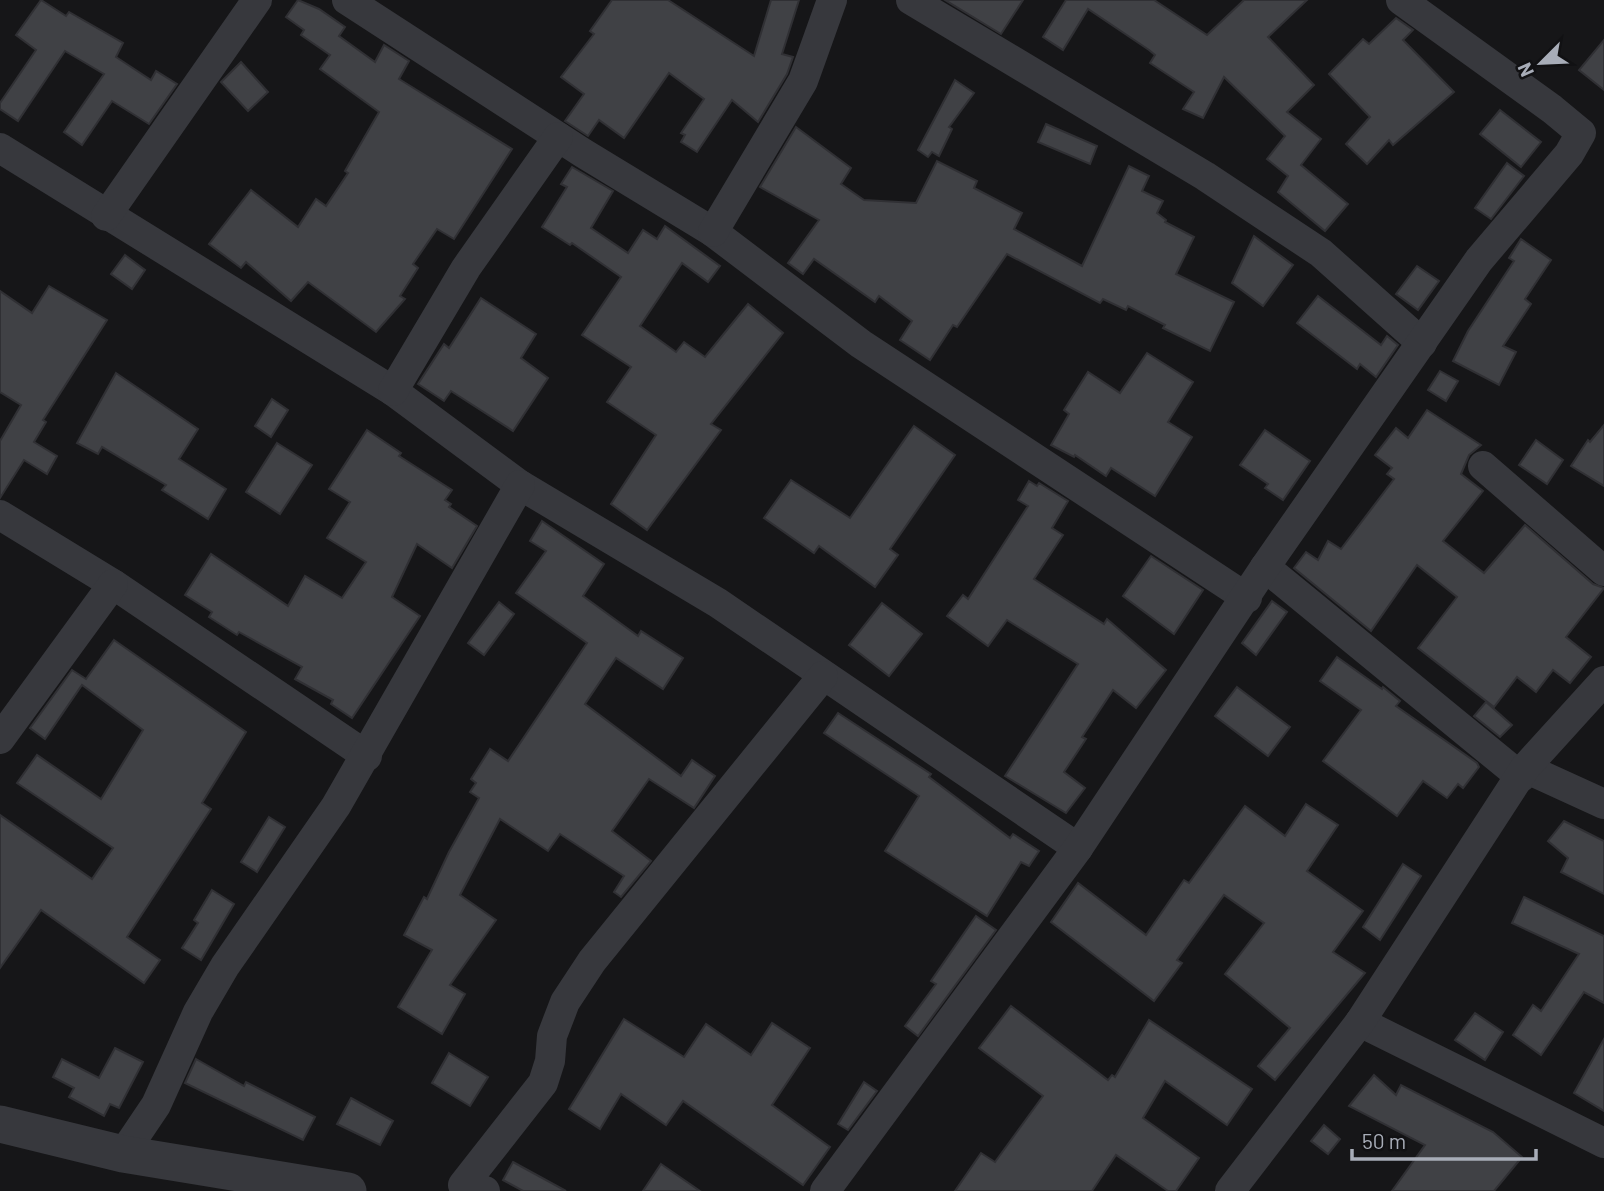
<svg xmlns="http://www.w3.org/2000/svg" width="1604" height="1191" font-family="Barlow,sans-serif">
  <rect width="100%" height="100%" fill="#161618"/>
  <!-- building -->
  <g fill="#404145" stroke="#303034" stroke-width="2">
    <polygon points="41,0 66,16 69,12 123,43 116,57 151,80 156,71 177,84 149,124 112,101 82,145 64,132 104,74 65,51 18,121 0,109 0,103 36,50 16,35"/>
    <polygon points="298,0 319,9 345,27 339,36 375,62 384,45 409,61 399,79 512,149 454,239 437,229 413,264 418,268 400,296 405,299 376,332 308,282 291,301 246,262 241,268 209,244 251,190 298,227 316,199 326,206 348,173 345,171 379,112 320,69 330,55 301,35 304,30 286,17"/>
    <polygon points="612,0 668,0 754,56 771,0 799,0 782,54 793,57 787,74 758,122 732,100 697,152 681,142 685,135 681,133 704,99 669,73 624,138 599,120 588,136 565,121 584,94 561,77 594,34 590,31"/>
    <polygon points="945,0 1023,0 1001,34"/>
    <polygon points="1066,0 1154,0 1207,35 1244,0 1307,0 1268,37 1314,85 1287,112 1321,139 1301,165 1348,204 1325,231 1278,192 1288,176 1267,159 1285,136 1224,77 1203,118 1183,109 1194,92 1150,63 1155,55 1149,50 1088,9 1063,50 1043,37"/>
    <polygon points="1396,18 1413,30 1403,40 1454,92 1393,145 1389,140 1367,164 1346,144 1370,117 1329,74 1363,39 1369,44"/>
    <polygon points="1604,40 1604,90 1579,70"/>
    <polygon points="241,62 268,92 248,111 221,82"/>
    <polygon points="955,80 974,93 949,127 952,129 939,156 932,152 928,157 918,150"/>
    <polygon points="1500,110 1541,142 1521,167 1480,134"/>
    <polygon points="1046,124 1097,146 1090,164 1038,142"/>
    <polygon points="796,127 851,168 841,184 864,200 916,203 937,161 977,181 974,188 1022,213 1014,229 1082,266 1129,166 1149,176 1142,191 1163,201 1157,213 1166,220 1165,222 1194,237 1176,274 1234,302 1210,351 1163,328 1165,325 1128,306 1126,310 1103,299 1100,303 1007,254 957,327 953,325 930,360 900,340 912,321 879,296 875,302 814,259 803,274 788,263 819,220 760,187"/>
    <polygon points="1507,163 1524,176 1491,219 1475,208"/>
    <polygon points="572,167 613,191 591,228 628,253 643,230 657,239 665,226 720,266 708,282 682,263 640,326 676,352 684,342 705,357 748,304 783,333 711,424 721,430 647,530 611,504 656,435 607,402 631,367 582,335 621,277 572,243 570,245 542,227 567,187 561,184"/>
    <polygon points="1254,236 1293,265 1263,306 1232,283"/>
    <polygon points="1521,239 1551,260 1525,299 1531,304 1503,346 1516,352 1499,385 1453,361 1468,331 1514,261 1509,258"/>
    <polygon points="125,255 145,270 132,289 111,274"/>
    <polygon points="1417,266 1439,281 1418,310 1396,294"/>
    <polygon points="49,286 107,320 43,420 46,422 34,442 57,456 47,474 24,460 0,498 0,441 21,405 0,392 0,291 32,313"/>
    <polygon points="1318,296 1381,345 1387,336 1398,345 1376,377 1360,364 1357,369 1297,323"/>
    <polygon points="481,298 536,334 521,358 548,378 513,431 451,391 444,401 418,384 444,344 449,348"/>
    <polygon points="1147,353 1193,382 1168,422 1192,437 1155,496 1111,468 1106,476 1075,455 1074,457 1051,445 1069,414 1064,410 1088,372 1120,393"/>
    <polygon points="1440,371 1458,381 1446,401 1428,390"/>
    <polygon points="116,373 198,429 179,459 226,489 208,519 162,490 166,485 102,447 98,454 77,443"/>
    <polygon points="272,399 288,410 271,437 255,426"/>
    <polygon points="1427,410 1481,445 1469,455 1461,474 1483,491 1443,541 1484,573 1525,525 1593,584 1604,588 1566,637 1591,657 1570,683 1553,670 1536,692 1517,677 1494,707 1418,648 1457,597 1417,565 1371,631 1294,568 1306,552 1318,560 1328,541 1341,549 1394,479 1387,474 1392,468 1375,455 1396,428 1408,438"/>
    <polygon points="1604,425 1604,486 1571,466 1588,440 1590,442"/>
    <polygon points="914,426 955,455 890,549 898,555 875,587 819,546 814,553 764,518 791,480 850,518"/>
    <polygon points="367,430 401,453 399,456 452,490 445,500 451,504 449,507 477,526 452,568 417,544 392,597 420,616 352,718 331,704 333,700 295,679 302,667 239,632 237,635 209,617 212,612 185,595 211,554 288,606 305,576 342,598 366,562 327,538 350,502 329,489"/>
    <polygon points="1265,430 1310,461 1283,500 1265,488 1268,484 1240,465"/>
    <polygon points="1536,440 1563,460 1547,484 1519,465"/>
    <polygon points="277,443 312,465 280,514 246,492"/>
    <polygon points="1029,481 1037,486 1039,483 1068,501 1052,528 1063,535 1034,579 1104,624 1107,619 1166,670 1136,708 1113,690 1082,737 1086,739 1064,772 1085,788 1066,813 1005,776 1078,664 1007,620 988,646 947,616 963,595 968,599 1028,506 1018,500"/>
    <polygon points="542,521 604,564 583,596 638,636 641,631 683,658 663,689 616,658 585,704 681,776 692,760 715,776 694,808 649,779 612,831 651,861 621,897 614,892 624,876 560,834 548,851 500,819 460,895 496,920 450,985 465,994 442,1034 398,1007 432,950 404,935 424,897 427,899 449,852 479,798 470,792 476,783 471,779 490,749 508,761 587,643 516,593 546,551 530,541"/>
    <polygon points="1151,556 1203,590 1174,634 1123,596"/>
    <polygon points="1272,601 1287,612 1256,655 1242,643"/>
    <polygon points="499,602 514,614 484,655 468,643"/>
    <polygon points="882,603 922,634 889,676 849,645"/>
    <polygon points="114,640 246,732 202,803 211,809 127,937 160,960 144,983 41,910 0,968 0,815 92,879 113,848 17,783 37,755 101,799 143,730 82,685 45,739 30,728 72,670 86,679"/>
    <polygon points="1337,657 1382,689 1383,687 1400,701 1396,706 1477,763 1479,767 1463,788 1458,784 1447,798 1423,781 1397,816 1323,761 1361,710 1320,681"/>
    <polygon points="1237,687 1290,727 1268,756 1215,716"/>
    <polygon points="1486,702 1512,725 1500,737 1474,716"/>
    <polygon points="838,713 931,774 929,777 1010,838 1013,834 1039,851 1029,866 1021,862 987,916 885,851 919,796 824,733"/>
    <polygon points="1306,804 1338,825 1307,871 1363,911 1333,952 1365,973 1275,1080 1258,1066 1290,1028 1225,974 1264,923 1224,895 1177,960 1182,963 1154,1001 1051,922 1078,883 1146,935 1184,880 1189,883 1245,806 1285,836"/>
    <polygon points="269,817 285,827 257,872 241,862"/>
    <polygon points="1564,821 1604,841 1604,894 1561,872 1568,858 1548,841"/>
    <polygon points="1403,864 1421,876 1380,940 1363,927"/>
    <polygon points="212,890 234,904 201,960 182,948 198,923 194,920"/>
    <polygon points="1524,897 1604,936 1604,1003 1584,992 1541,1055 1513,1035 1533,1005 1541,1011 1579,954 1512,923"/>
    <polygon points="976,916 996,930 918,1036 905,1026 936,984 931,981"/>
    <polygon points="1011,1006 1108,1080 1112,1075 1115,1077 1149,1020 1252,1089 1227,1125 1165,1081 1143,1118 1199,1158 1176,1191 1168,1191 1116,1155 1092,1191 955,1191 981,1153 995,1162 1043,1096 979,1048"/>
    <polygon points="1475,1013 1503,1032 1485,1060 1455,1040"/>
    <polygon points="624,1019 684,1057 706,1024 751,1055 772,1023 810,1048 772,1105 830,1147 803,1185 683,1101 666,1125 621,1094 600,1129 569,1109"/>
    <polygon points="1604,1039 1604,1111 1574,1093"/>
    <polygon points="115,1048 143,1062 119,1108 110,1104 104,1116 69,1097 74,1088 53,1077 62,1059 99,1078"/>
    <polygon points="449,1053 488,1077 470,1106 432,1083"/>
    <polygon points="196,1059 244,1086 246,1082 315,1117 303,1140 185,1083"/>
    <polygon points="1374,1075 1396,1095 1401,1085 1493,1132 1522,1157 1494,1191 1392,1191 1425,1145 1349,1106"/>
    <polygon points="864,1082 877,1091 848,1130 838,1124"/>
    <polygon points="351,1098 393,1121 380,1145 337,1124"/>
    <polygon points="1324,1125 1340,1139 1328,1154 1311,1141"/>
    <polygon points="513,1162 566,1191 523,1191 503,1180"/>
    <polygon points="661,1164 700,1191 643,1191"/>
  </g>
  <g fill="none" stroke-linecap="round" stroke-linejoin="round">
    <!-- minor -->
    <g stroke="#37383d" stroke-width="30">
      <polyline points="347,0 583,153 713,232 861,344 1247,598"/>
      <polyline points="911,0 1205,176 1321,253 1422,343"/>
      <polyline points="0,148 393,391 520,485 718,603 1078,848"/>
      <polyline points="106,216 257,0"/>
      <polyline points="713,232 803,81 832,0"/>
      <polyline points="393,391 466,268 558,137"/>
      <polyline points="1483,466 1604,571"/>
      <polyline points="0,515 113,584 367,756"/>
      <polyline points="1265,567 1521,777"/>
      <polyline points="0,739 113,584"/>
      <polyline points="1525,768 1604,804"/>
      <polyline points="1360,1022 1604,1143"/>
      <polyline points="123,1154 156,1105 198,1012 225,966 336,806 520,485"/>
      <polyline points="485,1191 463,1185 543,1083 550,1061 552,1036 565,1002 592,961 823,676"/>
      <polyline points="825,1191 1078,848 1265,567 1479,260 1569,154 1581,133 1552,109 1401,0"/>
      <polyline points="1230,1191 1360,1022 1525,768 1604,681"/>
    </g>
    <!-- tertiary -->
    <polyline stroke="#37383d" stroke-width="37" points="0,1124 123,1154 348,1191"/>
  </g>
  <!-- north arrow -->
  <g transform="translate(1541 63) rotate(246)" stroke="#111113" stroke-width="5" paint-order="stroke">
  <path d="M0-5L12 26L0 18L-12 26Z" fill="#a8adb8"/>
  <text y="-10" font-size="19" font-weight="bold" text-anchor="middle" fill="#a8adb8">N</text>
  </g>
  <!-- scale -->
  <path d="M1352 1149v10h184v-10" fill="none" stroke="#a8adb8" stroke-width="3.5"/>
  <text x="1362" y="1149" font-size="21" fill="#a8adb8" stroke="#111113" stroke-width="5" paint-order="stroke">50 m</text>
</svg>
